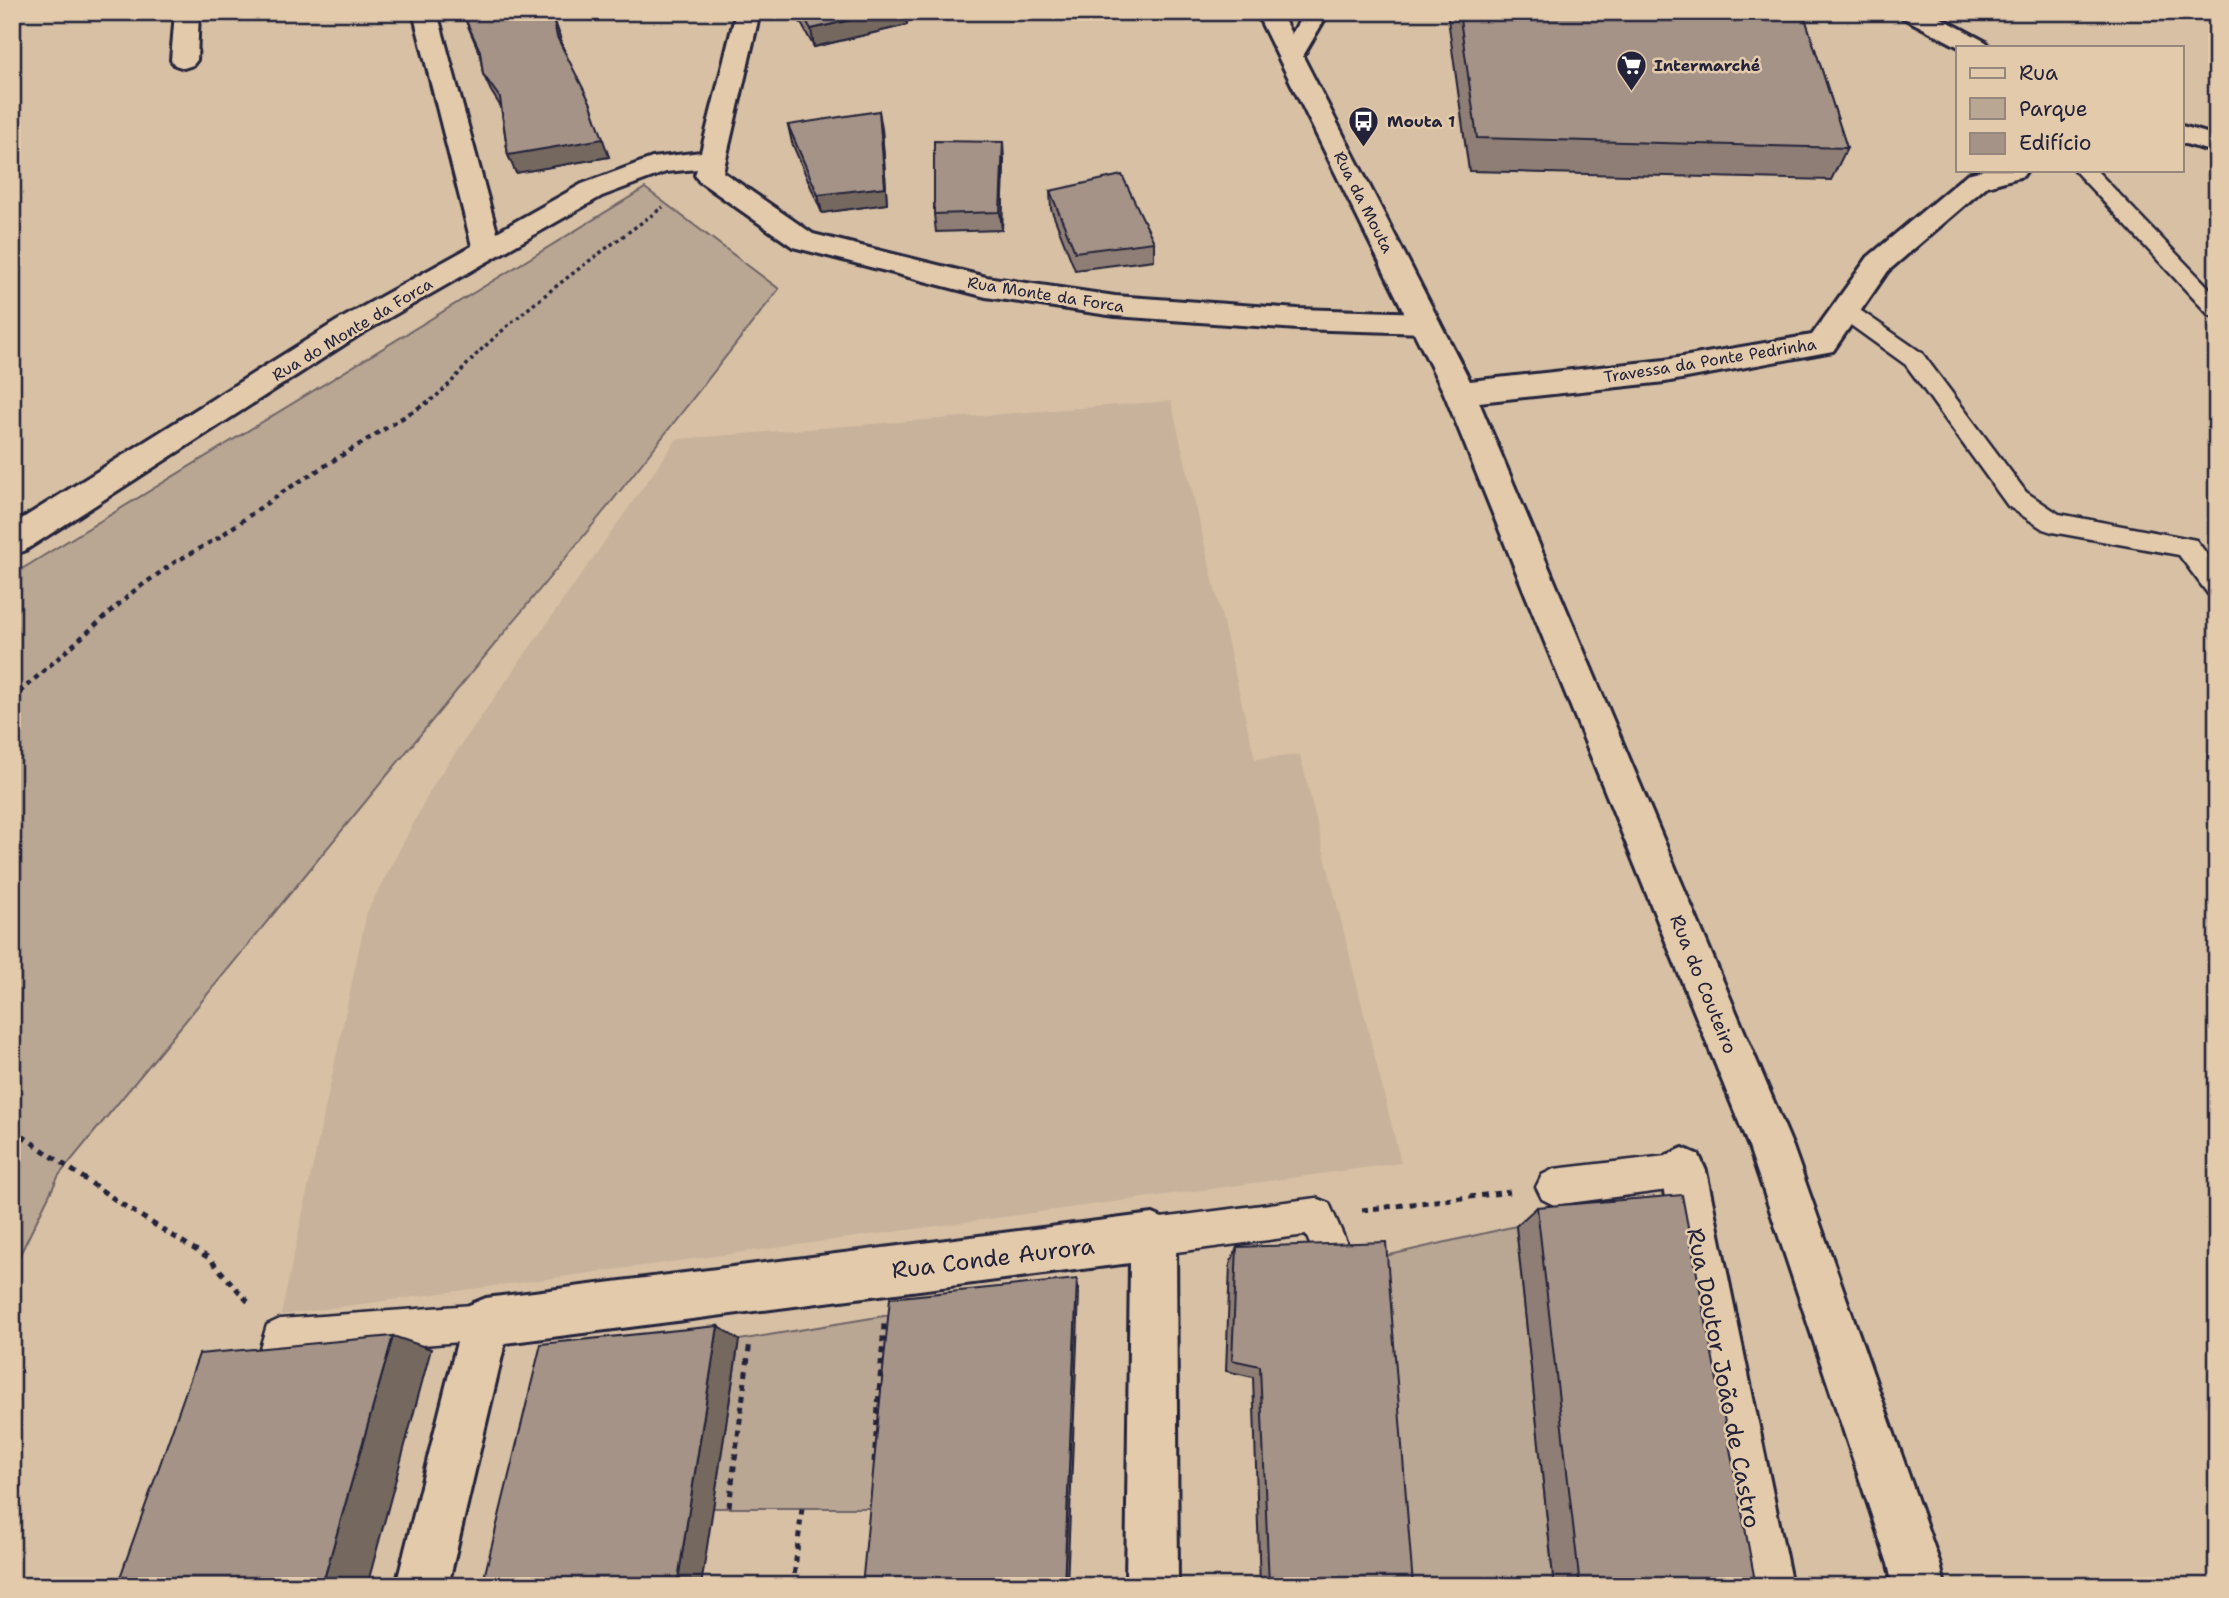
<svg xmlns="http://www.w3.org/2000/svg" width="2229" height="1598" font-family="'Shantell Sans',sans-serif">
  <rect width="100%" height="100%" fill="#d7c0a4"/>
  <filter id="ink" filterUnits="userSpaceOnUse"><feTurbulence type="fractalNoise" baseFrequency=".0143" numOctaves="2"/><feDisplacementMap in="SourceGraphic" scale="14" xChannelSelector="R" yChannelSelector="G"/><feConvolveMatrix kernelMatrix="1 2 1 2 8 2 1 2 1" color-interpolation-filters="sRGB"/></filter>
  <g filter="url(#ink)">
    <!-- built -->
    <polygon fill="#c8b29b" points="1171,401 1255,759 1300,755 1401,1163 281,1315 367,912 435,782 677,439"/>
    <!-- green -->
    <g fill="#b9a693" stroke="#6e6467" stroke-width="2">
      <polygon points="645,188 779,289 609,505 59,1175 12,1271 12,575"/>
      <polygon points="1516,1226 1554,1586 1396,1586 1372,1259"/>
      <polygon points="902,1313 871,1508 713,1508 739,1340"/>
    </g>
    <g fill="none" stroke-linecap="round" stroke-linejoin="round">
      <defs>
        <g id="lane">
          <polygon points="2074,170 2096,170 2217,296 2217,318 2209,315"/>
          <polygon points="1846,303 1854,306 1922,353 2026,492 2059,514 2196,540 2217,567 2217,597 2208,594 2179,555 2052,532 2043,529 2008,506 1906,365 1838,316 1834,311 1838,306"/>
          <polygon points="1683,1154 1695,1159 1700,1171 1695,1183 1683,1188 1554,1205 1542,1199 1536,1187 1542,1175 1554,1169"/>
          <polygon points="1316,1198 1329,1203 1354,1260 1349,1273 1336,1278 1323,1273 1306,1235 1153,1255 1140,1250 1135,1237 1140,1224 1153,1219"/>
          <polygon points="486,1304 499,1309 504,1322 499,1335 486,1340 295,1355 287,1377 274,1383 261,1377 255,1364 267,1325 280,1319"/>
        </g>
        <g id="street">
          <polygon points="175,12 199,12 197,60 193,65 184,68 175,65 171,60"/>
          <polygon points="413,12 437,12 497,232 582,184 652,158 701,152 736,12 760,12 723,172 813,234 986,277 1115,296 1298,309 1425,313 1436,316 1440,323 1436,330 1425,333 1298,329 1115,316 986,297 793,247 699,181 695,175 697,169 666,172 602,196 359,335 24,551 12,555 12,525 337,321 472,246"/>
          <polygon points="1305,12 1329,12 1300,61 1291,64 1282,61 1278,56"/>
          <polygon points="1899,12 1930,12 1986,42 1990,47 1959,47 1902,17"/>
          <polygon points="1683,1148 1699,1155 1706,1171 1792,1586 1740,1586 1660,1171 1667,1155"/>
          <polygon points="1153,1214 1169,1221 1176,1237 1178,1586 1126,1586 1130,1263 505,1343 448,1586 396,1586 462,1322 469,1305 486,1298"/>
        </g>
        <g id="secondary">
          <polygon points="1256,12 1280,12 1470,381 1665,360 1812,335 1868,257 1967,174 1983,170 2027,170 2023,176 1987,186 1888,271 1833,351 1665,382 1479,402 1793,1147 1940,1564 1945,1586 1893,1586 1888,1564 1749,1147 1444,393"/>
          <polygon points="2182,126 2217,136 2217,153 2182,143"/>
        </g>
      </defs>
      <!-- lane casing -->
      <use href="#lane" stroke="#22223b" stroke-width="5"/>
      <!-- street casing -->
      <use href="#street" stroke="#22223b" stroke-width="6"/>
      <!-- secondary casing -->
      <use href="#secondary" stroke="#22223b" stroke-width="6"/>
      <!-- path-far2 -->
      <path stroke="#22223b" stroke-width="3.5" stroke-dasharray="3.5 3.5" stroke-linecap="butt" d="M425 404C448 390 463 367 482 349 538 297 601 252 663 207"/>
      <!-- path-far1 -->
      <polyline stroke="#22223b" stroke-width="4.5" stroke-dasharray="5 5" stroke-linecap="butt" points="12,699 134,591 175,562 218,538 281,493 428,402"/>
      <!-- path -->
      <g stroke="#22223b" stroke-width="5" stroke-dasharray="6 6" stroke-linecap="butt">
        <polyline points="12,1129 126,1207 209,1258 250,1304"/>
        <polyline points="1362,1210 1510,1192"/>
        <polyline points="874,1462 884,1324"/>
        <polyline points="729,1507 750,1341"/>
        <polyline points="793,1586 802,1508"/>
      </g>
      <!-- lane -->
      <use href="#lane" fill="#e3caab" fill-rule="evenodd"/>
      <!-- street -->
      <use href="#street" fill="#e3caab" fill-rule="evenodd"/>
      <!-- secondary -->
      <use href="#secondary" fill="#e3caab" fill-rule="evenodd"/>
    </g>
    <!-- wall -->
    <g fill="#8e7e74" stroke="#22223b" stroke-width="2">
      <polygon points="462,12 558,30 562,45 609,157 516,173 508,155 501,107 491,91 483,74 480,54"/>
      <polygon points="795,12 906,12 907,25 814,47"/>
      <polygon points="1447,12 1803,12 1847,148 1831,180 1469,171"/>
      <polygon points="788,125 882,129 887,204 822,213 792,143"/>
      <polygon points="1004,160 1002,230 936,232 934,214"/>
      <polygon points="1050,191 1154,242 1154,260 1075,270 1051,209"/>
      <polygon points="1537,1207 1756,1586 1554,1586 1516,1226"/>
      <polygon points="1237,1247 1413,1586 1260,1586 1253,1377 1226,1371 1230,1264"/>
    </g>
    <!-- shaded-wall -->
    <g fill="#74675e" stroke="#22223b" stroke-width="2">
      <polygon points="552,12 558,30 564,54 557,37"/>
      <polygon points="885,12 906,12 907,25 814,47 811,29"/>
      <polygon points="590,102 609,157 516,173 508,155"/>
      <polygon points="879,111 882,129 887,204 822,213 818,195"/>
      <polygon points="1003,142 1004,160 1002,230 1000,212"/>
      <polygon points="1077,1279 1079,1294 1067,1586 1064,1586"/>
      <polygon points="718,1326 739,1340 701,1586 677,1586"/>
      <polygon points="393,1336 431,1349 367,1586 322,1586"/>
    </g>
    <!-- building -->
    <g fill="#a59387" stroke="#22223b" stroke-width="2">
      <polygon points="462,12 552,12 557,37 590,102 603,139 508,155 500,98 483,74 480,51"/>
      <polygon points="801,12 885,12 811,29"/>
      <polygon points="1459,12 1803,12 1847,148 1477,138"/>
      <polygon points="879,111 885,187 818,195 788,125"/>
      <polygon points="934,141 1003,142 1000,212 934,214"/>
      <polygon points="1122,175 1154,242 1075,252 1050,191"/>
      <polygon points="1682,1195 1756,1586 1580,1586 1537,1207"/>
      <polygon points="1386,1242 1413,1586 1269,1586 1260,1366 1232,1360 1237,1247"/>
      <polygon points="1077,1279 1064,1586 862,1586 890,1298"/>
      <polygon points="718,1326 677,1586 482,1586 541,1344"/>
      <polygon points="393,1336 322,1586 117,1586 199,1354"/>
    </g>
  </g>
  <!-- icons -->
  <defs>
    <symbol id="supermarket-pin" viewBox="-11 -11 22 30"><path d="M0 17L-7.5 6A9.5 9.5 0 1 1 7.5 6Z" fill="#22223b" stroke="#e3caab"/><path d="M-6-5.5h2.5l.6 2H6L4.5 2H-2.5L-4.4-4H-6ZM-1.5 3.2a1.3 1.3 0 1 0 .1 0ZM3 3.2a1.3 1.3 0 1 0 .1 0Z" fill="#fff"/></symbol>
    <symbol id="bus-pin" viewBox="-11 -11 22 30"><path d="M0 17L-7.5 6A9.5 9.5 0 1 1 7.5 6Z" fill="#22223b" stroke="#e3caab"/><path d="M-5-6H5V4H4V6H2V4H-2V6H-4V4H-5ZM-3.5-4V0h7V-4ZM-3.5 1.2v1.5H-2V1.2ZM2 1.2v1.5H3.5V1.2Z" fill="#fff"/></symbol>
  </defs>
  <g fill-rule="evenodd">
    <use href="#supermarket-pin" x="1614" y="48" width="35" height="47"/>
    <use href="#bus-pin" x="1346" y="104" width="35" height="47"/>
  </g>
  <g text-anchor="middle" stroke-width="5" stroke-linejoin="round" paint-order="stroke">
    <!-- far-poi labels -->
    <g font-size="16" font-weight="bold" fill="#22223b" stroke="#e3caab" text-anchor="start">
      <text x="1654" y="71">Intermarché</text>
      <text x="1387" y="127">Mouta 1</text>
    </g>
    <!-- far-street labels -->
    <g font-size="16" fill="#22223b" stroke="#e3caab">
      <text transform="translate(1364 202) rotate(63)" y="6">Rua da Mouta</text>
      <text transform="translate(1046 294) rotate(9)" y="6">Rua Monte da Forca</text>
      <text transform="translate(352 329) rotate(-31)" y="6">Rua do Monte da Forca</text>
      <text transform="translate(1710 360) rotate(-9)" y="6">Travessa da Ponte Pedrinha</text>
    </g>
    <!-- street labels -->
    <g font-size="19" fill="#22223b" stroke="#e3caab">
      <text transform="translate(1704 984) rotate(68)" y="7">Rua do Couteiro</text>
    </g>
    <!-- near-street labels -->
    <g font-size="23" fill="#22223b" stroke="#e3caab">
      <text transform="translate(993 1258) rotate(-7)" y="8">Rua Conde Aurora</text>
      <text transform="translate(1724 1378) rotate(79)" y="8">Rua Doutor João de Castro</text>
    </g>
  </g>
  <!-- margin -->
  <rect width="2229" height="1598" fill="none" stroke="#e3caab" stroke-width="42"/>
  <rect x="21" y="21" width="2187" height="1556" fill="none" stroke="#22223b" stroke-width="2.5" filter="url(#ink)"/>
  <!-- legend -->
  <rect x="1956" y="46" width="228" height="126" fill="#e3caab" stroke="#96877e" stroke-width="2"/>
  <rect x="1970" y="68" width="35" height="10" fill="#e3caab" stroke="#96877e" stroke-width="2"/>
  <text x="2019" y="80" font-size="21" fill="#22223b">Rua</text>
  <rect x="1970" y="98" width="35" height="21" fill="#b9a693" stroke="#96877e" stroke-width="2"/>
  <text x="2019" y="116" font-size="21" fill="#22223b">Parque</text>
  <rect x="1970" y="133" width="35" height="21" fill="#a59387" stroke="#96877e" stroke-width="2"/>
  <text x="2019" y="150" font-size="21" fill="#22223b">Edifício</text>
</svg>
